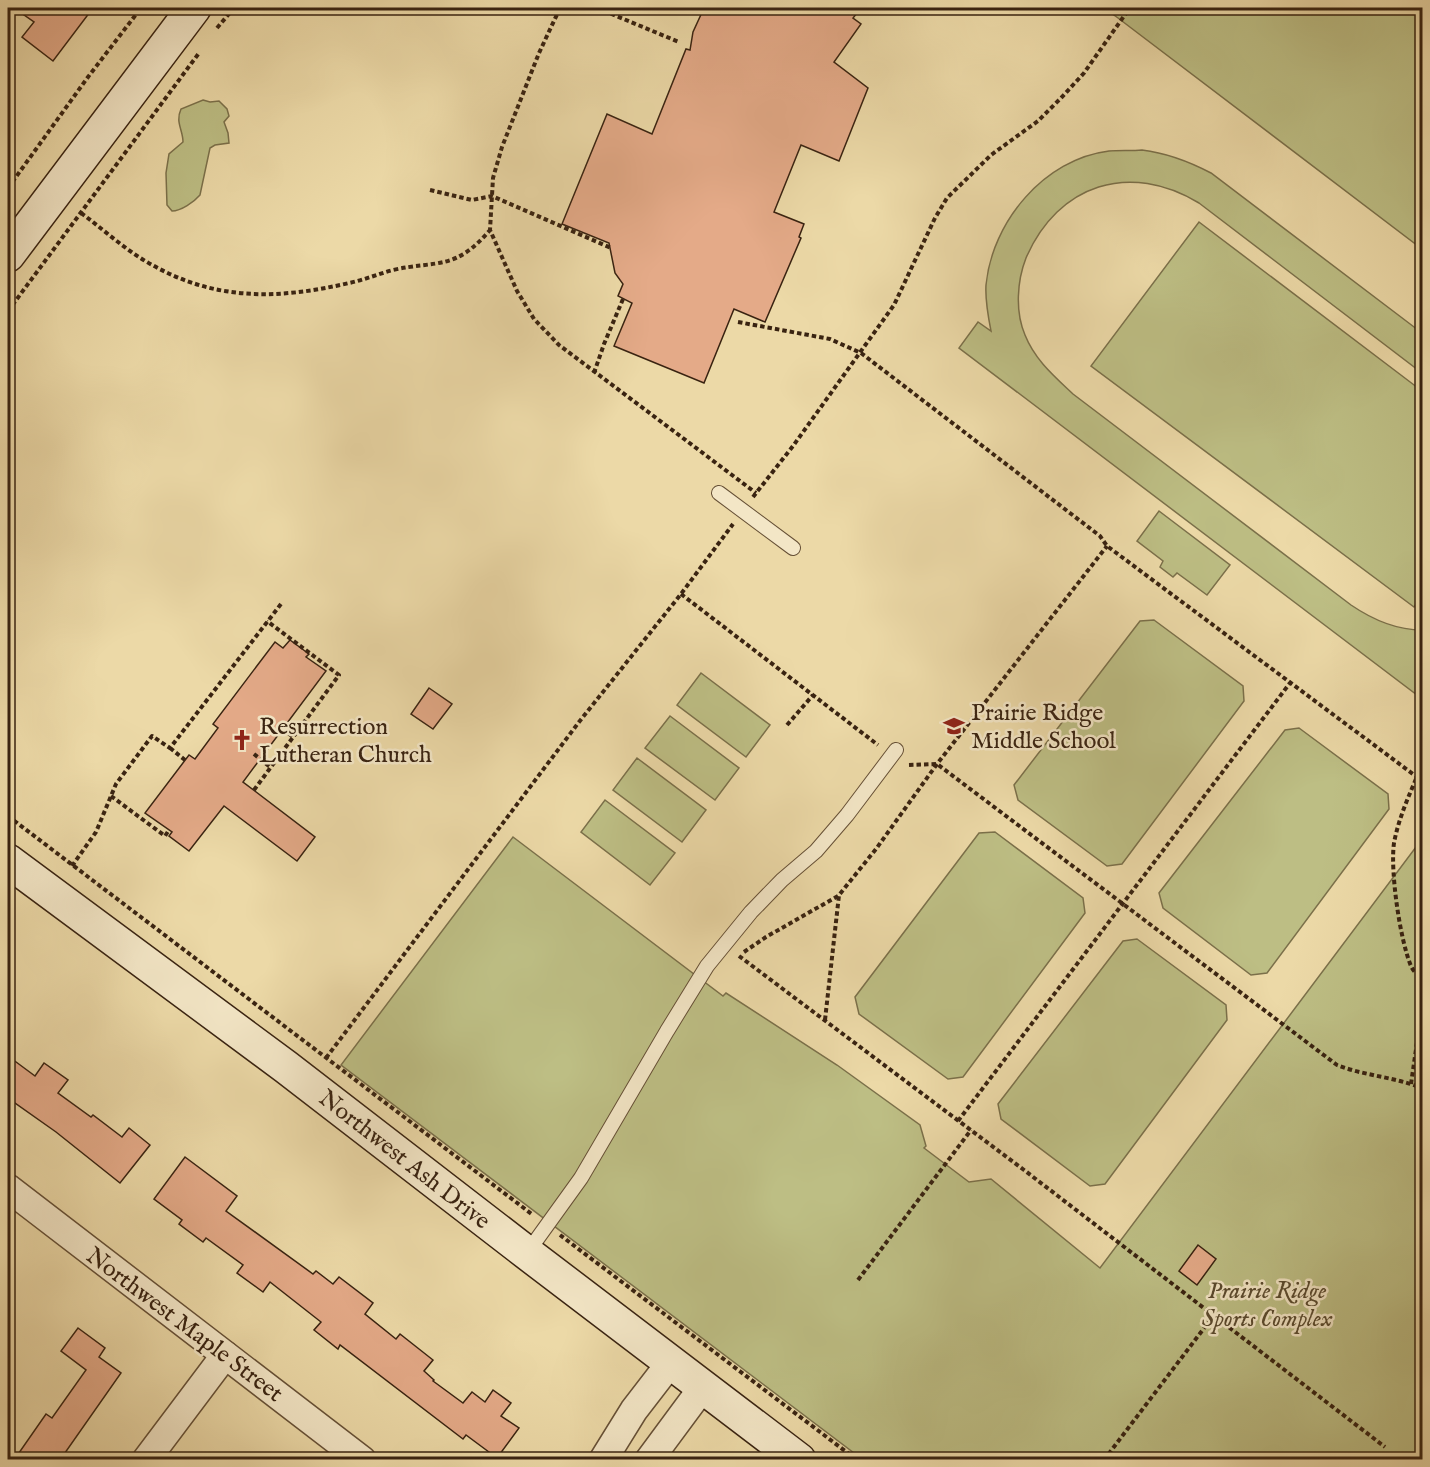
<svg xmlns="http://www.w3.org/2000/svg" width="1430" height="1467" font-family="'IM FELL English',serif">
  <rect width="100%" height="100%" fill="#ecd9a7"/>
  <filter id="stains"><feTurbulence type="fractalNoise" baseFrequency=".00333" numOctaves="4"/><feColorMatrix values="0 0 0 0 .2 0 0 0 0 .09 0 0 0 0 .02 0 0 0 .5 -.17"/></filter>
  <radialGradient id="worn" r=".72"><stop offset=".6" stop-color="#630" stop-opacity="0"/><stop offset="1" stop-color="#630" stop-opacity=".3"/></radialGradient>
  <!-- green -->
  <g fill="#bdbe84" stroke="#7b704a" stroke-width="1.5">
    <polygon points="1104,8 1422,8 1422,249 1118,18"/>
    <path d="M203 100 210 102 219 101 227 109 229 116 224 122 228 133 229 143 215 145 210 148 200 195C194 202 181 211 172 211L167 205 166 173 169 154 183 142C183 130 175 122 181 109Z"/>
    <path d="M1142 150C1167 153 1188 161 1211 173L1422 333V373L1199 203C1130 161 1058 184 1026 258 1017 281 1015 312 1025 335 1035 360 1054 376 1073 394L1351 605C1373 620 1396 630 1422 630L1421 698 959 348 978 322 991 331C988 316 985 301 986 285 992 222 1044 159 1109 151 1120 150 1131 151 1142 150Z"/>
    <polygon points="1199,222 1422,391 1422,596 1414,607 1091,366"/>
    <polygon points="1159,511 1230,565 1207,595 1177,573 1173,577 1160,567 1163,561 1137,541"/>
    <polygon points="1154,620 1243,686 1244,701 1122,864 1107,866 1018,800 1014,785 1140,621"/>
    <polygon points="701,673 770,725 746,757 677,705"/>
    <polygon points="670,716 739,768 715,800 645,748"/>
    <polygon points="1299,728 1388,794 1389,809 1267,973 1251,975 1163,908 1159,893 1285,730"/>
    <polygon points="637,758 706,810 682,842 613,790"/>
    <polygon points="605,800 675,853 650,885 581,832"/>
    <polygon points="995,832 1083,898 1085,913 963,1077 948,1079 859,1014 855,997 979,833"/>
    <polygon points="513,837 723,996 726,993 837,1065 920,1125 926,1146 924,1148 969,1182 991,1179 1100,1268 1422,839 1422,1459 862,1459 341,1065"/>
    <polygon points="1137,939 1226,1005 1227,1020 1105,1184 1090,1186 1001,1119 998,1104 1123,941"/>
  </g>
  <!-- building -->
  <g fill="#e4aa88" stroke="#392311" stroke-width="1.5">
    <polygon points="14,8 93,8 53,61 22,37 34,22"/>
    <polygon points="704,8 861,8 853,18 861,24 834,62 868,88 839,161 801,145 774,212 804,224 799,237 801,238 765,322 734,309 704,383 614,346 632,303 618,296 623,284 615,273 609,243 562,224 607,114 652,134 686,49 690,50 693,32"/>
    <polygon points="290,640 309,654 306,657 326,671 243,782 315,837 297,861 224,806 189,851 169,836 172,832 145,813 189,755 195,759 218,728 213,724 275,642 283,648"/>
    <polygon points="429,688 452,704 433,729 411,714"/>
    <polygon points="8,1056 35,1076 44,1063 68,1080 58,1093 91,1117 93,1115 122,1137 129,1128 150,1145 120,1183 56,1132 8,1098"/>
    <polygon points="185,1157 237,1196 226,1211 313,1274 316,1271 333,1284 339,1277 373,1303 365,1314 396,1339 400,1334 433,1360 424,1371 434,1380 433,1381 463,1403 472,1392 485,1402 493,1390 511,1403 501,1416 519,1428 497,1458 466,1435 463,1439 340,1345 338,1349 314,1330 321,1322 270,1282 263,1292 237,1273 243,1265 206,1238 203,1242 179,1224 182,1220 154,1199"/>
    <polygon points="1198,1245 1216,1259 1197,1285 1179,1271"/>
    <polygon points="78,1328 105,1348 99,1357 121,1373 60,1460 14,1460 46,1414 52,1418 86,1370 61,1351"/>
  </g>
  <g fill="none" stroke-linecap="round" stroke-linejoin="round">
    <defs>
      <g id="lane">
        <polyline points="719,493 793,548"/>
        <polyline points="527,1253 581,1178 667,1031 707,966 751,912 782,880 816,851 847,815 896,750"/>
      </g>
      <g id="street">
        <polyline points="8,1188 362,1460"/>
        <polyline points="146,1460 225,1355"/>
        <polyline points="603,1460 634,1410 671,1362"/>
        <polyline points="649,1460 703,1387"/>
      </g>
      <g id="secondary">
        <polyline points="8,255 194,8"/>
        <polyline points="8,861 286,1067 527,1253 799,1460"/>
      </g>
    </defs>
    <!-- lane casing -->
    <use href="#lane" stroke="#665036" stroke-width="16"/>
    <!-- street casing -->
    <use href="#street" stroke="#665036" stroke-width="30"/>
    <!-- secondary casing -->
    <use href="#secondary" stroke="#392311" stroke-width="36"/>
    <!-- path -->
    <g stroke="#392311" stroke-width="4" stroke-dasharray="4.5 3" stroke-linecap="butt">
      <polyline points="560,8 539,53 502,147 493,178 490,230 517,291 534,319 559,345 756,493"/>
      <polyline points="597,8 679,42"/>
      <polyline points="217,28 234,8"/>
      <polyline points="8,188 88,77 141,8"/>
      <polyline points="430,190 472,200 492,196 611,248"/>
      <path d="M81 213C103 229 123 248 147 262 213 301 276 300 349 283 364 280 378 274 393 270 438 260 455 271 490 230"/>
      <polyline points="8,311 199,53"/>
      <polyline points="738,322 830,339 861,353 1100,536 1107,546 1417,777"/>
      <polyline points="594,373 604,344 623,299"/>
      <polyline points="753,497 793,446 894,305 935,218 947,198 991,155 1038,121 1061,98 1084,73 1129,9 1133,8"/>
      <polyline points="681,594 878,745"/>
      <polyline points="787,725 813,695"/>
      <polyline points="283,729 293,737"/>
      <polyline points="170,748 185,760"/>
      <polyline points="254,754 270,767"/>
      <path d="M909 765 937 764 1337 1065C1365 1076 1395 1077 1422 1088"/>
      <path d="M1422 765C1411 791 1399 816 1394 843 1390 871 1400 940 1411 966 1413 971 1419 976 1422 980"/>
      <polyline points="254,790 339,675 267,621"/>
      <polyline points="111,796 165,836 169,830"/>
      <polyline points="8,816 533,1215"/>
      <polyline points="72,866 96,832 116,784 152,736 170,748 281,604"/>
      <polyline points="744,952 766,937 838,896"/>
      <polyline points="739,956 1024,1170 1385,1447"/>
      <polyline points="825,1020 839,895 876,849 937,764 1107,546"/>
      <polyline points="326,1058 579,722 681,594 733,524"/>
      <polyline points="1411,1084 1422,1008"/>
      <polyline points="958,1121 1290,683"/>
      <polyline points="560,1235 857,1460"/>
      <polyline points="858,1280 971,1130"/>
      <polyline points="1104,1460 1214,1315"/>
    </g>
    <!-- lane -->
    <use href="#lane" stroke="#f3e6c6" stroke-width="14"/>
    <!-- street -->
    <use href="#street" stroke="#f3e6c6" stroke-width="27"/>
    <!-- secondary -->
    <use href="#secondary" stroke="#f3e6c6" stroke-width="33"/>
  </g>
  <!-- icons -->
  <defs>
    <symbol id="school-bare" viewBox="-9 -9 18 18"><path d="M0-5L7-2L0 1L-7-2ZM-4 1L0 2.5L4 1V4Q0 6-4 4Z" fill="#8f2418" stroke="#f3e6c6" stroke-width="2.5" paint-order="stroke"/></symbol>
    <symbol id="church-bare" viewBox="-9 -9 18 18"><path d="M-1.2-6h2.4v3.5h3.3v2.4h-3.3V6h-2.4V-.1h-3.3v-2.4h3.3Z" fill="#8f2418" stroke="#f3e6c6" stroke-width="2.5" paint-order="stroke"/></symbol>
  </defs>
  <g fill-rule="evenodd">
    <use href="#school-bare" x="939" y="711" width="30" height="30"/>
    <use href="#church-bare" x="227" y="725" width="30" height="30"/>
  </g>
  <g text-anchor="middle" stroke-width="5" stroke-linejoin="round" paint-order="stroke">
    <!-- poi labels -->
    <g font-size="24" fill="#392311" stroke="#f3e6c6" text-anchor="start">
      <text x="971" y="720">Prairie Ridge<tspan x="971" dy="28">Middle School</tspan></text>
      <text x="259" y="734">Resurrection<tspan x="259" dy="28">Lutheran Church</tspan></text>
    </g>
    <!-- street labels -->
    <g font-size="24" fill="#392311" stroke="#f3e6c6">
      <text transform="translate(405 1159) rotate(38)" y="8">Northwest Ash Drive</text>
      <text transform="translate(185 1324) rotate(37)" y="8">Northwest Maple Street</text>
    </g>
    <!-- park labels -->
    <g font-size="24" font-style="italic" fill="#5a4a2e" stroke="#f3e6c6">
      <text x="1267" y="1298">Prairie Ridge<tspan x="1267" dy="28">Sports Complex</tspan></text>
    </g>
  </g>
  <!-- margin -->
  <rect width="1430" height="1467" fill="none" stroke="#ecd9a7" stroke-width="30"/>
  <rect x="9" y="9" width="1412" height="1449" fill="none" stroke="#392311" stroke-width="3"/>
  <rect x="15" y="15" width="1400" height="1437" fill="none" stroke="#392311" stroke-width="1.5"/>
  <rect width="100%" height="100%" filter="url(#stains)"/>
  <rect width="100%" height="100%" fill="url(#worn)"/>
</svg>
